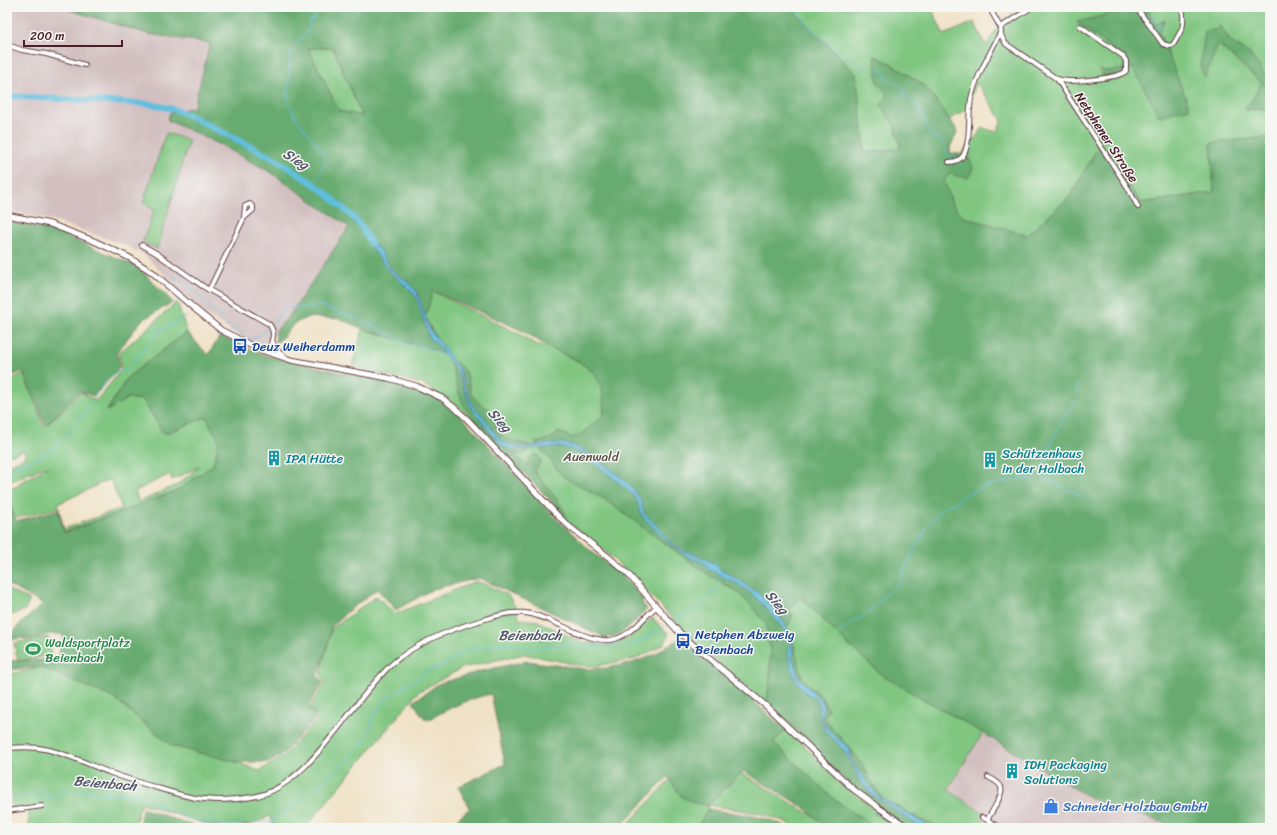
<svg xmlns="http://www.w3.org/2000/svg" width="1277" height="835" font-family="Sriracha,sans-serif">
  <rect width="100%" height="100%" fill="#f6f6f2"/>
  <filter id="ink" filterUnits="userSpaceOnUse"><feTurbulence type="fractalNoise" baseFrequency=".025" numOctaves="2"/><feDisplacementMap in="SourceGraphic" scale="8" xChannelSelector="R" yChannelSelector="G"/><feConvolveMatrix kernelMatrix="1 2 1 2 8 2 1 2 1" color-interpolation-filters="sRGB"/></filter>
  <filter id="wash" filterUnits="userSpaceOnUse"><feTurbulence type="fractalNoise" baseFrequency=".012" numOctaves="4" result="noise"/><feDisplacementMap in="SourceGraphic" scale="16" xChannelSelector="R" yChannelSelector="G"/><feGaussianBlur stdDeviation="0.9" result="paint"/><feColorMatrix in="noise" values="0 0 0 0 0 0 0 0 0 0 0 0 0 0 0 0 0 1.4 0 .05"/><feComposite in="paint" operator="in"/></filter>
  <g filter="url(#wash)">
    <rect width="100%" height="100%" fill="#f0e2c6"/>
    <!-- industrial -->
    <g fill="#d2bfc0">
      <polygon points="12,7 60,7 148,34 210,43 194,107 170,113 168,120 219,144 272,173 349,228 291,313 266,344 260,346 230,331 198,308 144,255 125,245 51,220 7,210 7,25"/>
      <polygon points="983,733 1093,799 1179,828 1008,828 996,822 948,790 967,758"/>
    </g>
    <!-- green -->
    <g fill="#80c681" stroke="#657256" fill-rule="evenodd">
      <polygon points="796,7 931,7 944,35 974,22 986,46 1001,22 1023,8 1022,7 1115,7 1106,15 1078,23 1126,60 1122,70 1107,71 1102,75 1124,75 1132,66 1160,116 1189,107 1159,32 1164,20 1156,26 1146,7 1270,7 1270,83 1250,54 1231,42 1220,27 1218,44 1262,83 1246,110 1270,108 1270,137 1211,143 1214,192 1141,203 1099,145 1070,197 1027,235 963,217 952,204 944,181 949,174 970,159 961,154 983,128 997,132 1002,120 977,83 965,110 950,119 925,86 890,63 874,56 888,95 881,105 895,127 901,149 865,153 856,74 793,10"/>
      <polygon points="308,48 333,48 362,116 339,111"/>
      <polygon points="166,133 189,140 157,249 143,241 154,210 143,203"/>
      <polygon points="359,234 436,293 521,335 539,346 547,346 578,361 592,371 788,607 789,623 793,615 788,609 802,598 844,641 883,676 983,733 967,758 948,790 983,813 981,818 995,828 944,828 921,820 881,798 862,764 848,746 818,751 814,748 808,739 787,717 786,720 769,703 763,701 701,648 629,573 612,558 568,522 543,492 506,457 464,411 423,384 374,373 352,365 363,329 389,336"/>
      <path d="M177 302 187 332 128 377 107 410 128 398 143 400 164 434 206 417 219 441 213 465 178 490 124 511 64 532 58 508 15 518 7 495V490L18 486 19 483 48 467H44L7 483V465L11 464 25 457 24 450 7 456V382L23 373 45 427 81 392 96 401 122 369 119 353ZM200 466 177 485 139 502 135 491 170 474 172 480ZM110 479 122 508 64 529 58 504Z"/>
      <polygon points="477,581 508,595 516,608 519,619 538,621 581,642 594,643 605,646 627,638 642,625 653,618 663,629 669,633 667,639 663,645 635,659 595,666 579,665 524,654 462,668 418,692 305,828 274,828 270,816 249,825 212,826 141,803 134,828 29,828 29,808 10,810 12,796 7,753 7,675 40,667 114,698 172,746 237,762 259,771 283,757 319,717 310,707 325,683 320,673 332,628 377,596 395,614"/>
      <polygon points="7,589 30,600 25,610 8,616 7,618"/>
      <polygon points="48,637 51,655 18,661 14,643"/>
      <polygon points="786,730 798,739 837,780 876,810 874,813 895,828 869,828 834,800 773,742"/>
      <polygon points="741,773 815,817 827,828 797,828 784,821 758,813 708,805 708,809 697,828 624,828 670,780 681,796 708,805"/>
    </g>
    <!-- forest -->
    <g fill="#68ab6f" stroke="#59654d" fill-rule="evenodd">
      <path d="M60 7H299L305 10 307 7H796L793 10 856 74 865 153 901 148 895 127 881 105 888 95 878 83 874 56 890 63 925 86 958 131 950 147V153C963 154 969 155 973 168L968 178 949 174 944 180 952 204 963 217 1027 235 1070 197 1099 145 1141 203 1214 192 1211 143 1270 137V828H1179L1094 800 976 729 883 676 844 641 802 598 788 609 793 615 787 627 792 638 802 677 810 687 817 692 822 697 828 709 824 717 862 764 881 798 921 820 944 828H895L874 813 879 807 845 781 767 701 770 678V650L766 623 739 593 703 571 604 499 562 476 548 457 535 443 550 439 559 432 573 438 581 434 604 415 602 386 592 371 578 361 547 346 523 331 433 291 425 318 446 354 363 329 341 319 308 317 294 324 279 341 275 342 276 331 291 313 349 227 272 173 219 144 167 120 170 113 194 107 210 43 148 34ZM308 48H333L362 116 339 111Z"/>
      <polygon points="1115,7 1146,7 1156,25 1165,20 1159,32 1190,108 1159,116 1132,66 1124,75 1102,75 1099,69 1107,71 1122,70 1126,60 1077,22 1106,15"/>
      <polygon points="1220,26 1231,42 1250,54 1270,83 1270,108 1245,110 1262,83 1218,44 1205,77 1200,67 1205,31 1215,30"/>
      <polygon points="7,221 51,230 138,267 173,302 141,321 117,352 120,368 93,396 80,391 46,425 23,371 7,378"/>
      <path d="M187 332 208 355 220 336 267 356 423 391 442 402 460 415 555 517 591 551 622 575 643 599 642 603 647 609C633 623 626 634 606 638L479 578 433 589 396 610 377 589 348 611 331 627 327 648 317 675 323 682 308 706 317 716 283 754 270 762H237L172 746 114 698 40 667 7 670V661L48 660 58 657 61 646 65 643 62 634H49L33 639 19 638 9 641 17 627 43 604 7 584V497L16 521 58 510 64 533 124 511 178 490 213 465 219 441 206 417 164 434 143 400 128 398 107 411 128 377Z"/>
      <path d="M450 363H457L465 371 468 379 471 394 479 403 490 410 499 432 509 440 529 445 528 451 521 455 513 453 527 466 528 460 534 454 539 457 541 462 534 471 556 498 567 516 508 458 510 456C498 439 479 427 467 410 457 396 457 378 450 363Z"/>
      <path d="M678 639H682L786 730 773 742 835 800 876 828H829L802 806 743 771 708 805 694 803 681 796 668 777 619 828H446L470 808 458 787 505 764 491 694C470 698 449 708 430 719L424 718 413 702 438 684 481 671 527 661 586 669 608 668 632 663 654 655 668 645 672 644Z"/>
      <polygon points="142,808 200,828 139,828"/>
      <path d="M708 809C735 814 765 815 789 828H697Z"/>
    </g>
    <!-- water -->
    <path fill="#61bedf" stroke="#566e85" d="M368 238 381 252 390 268 399 276 405 279 417 292 430 330 445 349 459 369 471 402 475 408 483 416 495 433 502 441 510 445 521 447 561 443 575 446 598 459 623 479 632 488 642 502C641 513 649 518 656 525 663 532 668 542 677 547 690 555 713 558 721 570L743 582 748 587 759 593 771 607 776 611 788 629 792 638 793 647 791 649 794 651V653L792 657 796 668 798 677 823 702 824 706C814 725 840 738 850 750L848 754 851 755 850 758 856 768 879 797 932 828H923L914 823 871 794 860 780 843 749 825 731 818 713C819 710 820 707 819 704 818 698 809 696 805 692 793 681 789 664 788 649L790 646 789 638 787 634C773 616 759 597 739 585 735 582 730 580 725 578 718 574 717 572 708 570L707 565 697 560 690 558 670 544 643 517 639 510 638 502 629 491 585 455 570 449 560 447 526 449H510L503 447 492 435 470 406 459 375 453 365 434 341 430 340 416 296 408 288 388 270 368 243Z"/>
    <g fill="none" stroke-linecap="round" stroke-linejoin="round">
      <!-- stream -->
      <g stroke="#61bedf" stroke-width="1">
        <polyline points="794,7 802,16 804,22 837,52 866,68 868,65"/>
        <polyline points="1152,14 1161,30"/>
        <polyline points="298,46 297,43 309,30 310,21 315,18 314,15 322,7"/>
        <polyline points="295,50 290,54 288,102 296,118 327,158 326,159"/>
        <path d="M876 66 885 73 887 78C900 86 901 82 906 98L914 102 919 108 926 126 932 136 943 142C945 148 947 154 952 158L955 157 956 159"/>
        <polyline points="959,163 961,165"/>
        <polyline points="320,175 325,162"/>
        <polyline points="313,183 317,178"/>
        <polyline points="172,276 186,282 224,322 250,339 259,336 268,328"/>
        <polyline points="201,305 205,301"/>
        <polyline points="309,307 311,308 319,305 364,321 407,344 423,347 446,356"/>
        <polyline points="274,323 283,308 307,307"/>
        <polyline points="1076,383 1077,392"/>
        <polyline points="94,399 108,378 122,370 129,369 147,344 158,333 157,331 169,327 187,316"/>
        <path d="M1075 401C1059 421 1049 447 1041 472L1045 479 1084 497"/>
        <polyline points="62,440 93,402"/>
        <polyline points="7,470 31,461 59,445 61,441"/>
        <polyline points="672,621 699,609 710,594 712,593 721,582"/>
        <polyline points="838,634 854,620 861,619 902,580 903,571 927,527 944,506 953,504 964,495 988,485 1005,482 1017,479 1034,480"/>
        <polyline points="7,797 53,797 66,790 94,791 99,793 139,795 166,809 196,821 209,822 227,826 237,825 245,823"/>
        <polyline points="280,814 316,790 318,785 343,764 365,741 373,720 373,717 384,700 429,670 433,669 435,667 441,667 468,649 511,643 521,647 528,648 576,644 589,649 603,645 626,646 627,645 630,646 631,645 636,645 642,640 646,639 649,635 668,624"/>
        <polyline points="271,821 272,828"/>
        <polyline points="252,822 271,821 278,816"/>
      </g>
      <!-- river -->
      <polyline stroke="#61bedf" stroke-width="6" points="7,96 150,104 173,109 184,113 258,150 283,164 320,188 352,216 361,226 371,244"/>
    </g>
  </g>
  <g filter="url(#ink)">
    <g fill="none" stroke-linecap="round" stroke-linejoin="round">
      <defs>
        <g id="minor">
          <polyline points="989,7 999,25 1001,27"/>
          <path d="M1032 7 1001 27C1000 34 1002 38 1006 44L1057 79 1128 188 1138 207"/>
          <path d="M1136 7 1163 44 1170 46 1173 45C1183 28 1185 26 1182 7"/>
          <polyline points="7,45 22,50 46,54 85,65"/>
          <path d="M1057 79C1062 80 1065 81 1070 81 1081 81 1120 78 1126 71V61L1123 56 1080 26"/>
          <path d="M949 162C955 162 959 161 963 156 971 144 968 114 971 99 976 76 990 54 1000 33"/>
          <path d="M142 245 156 253 204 287 269 324C277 333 271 343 268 353"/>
          <polyline points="209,290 244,218 253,210 253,207 250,204 245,206 244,218"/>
          <polyline points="272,340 276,350 284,356"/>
          <path d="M7 748C19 747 32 746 44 749 67 753 89 765 111 773 127 779 144 784 161 789 175 793 189 798 204 799 220 801 236 800 252 797 309 789 351 700 393 663 417 642 449 630 479 621 495 616 514 610 531 614 555 619 592 646 615 639 632 634 644 617 656 607"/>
          <polyline points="7,811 42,806"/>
          <polyline points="982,817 1001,828"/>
          <path d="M987 820C991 813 1004 794 1001 787 999 782 992 779 988 777"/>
        </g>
        <polyline id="major" points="7,215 50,224 94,241 130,258 152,272 195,309 221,330 258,349 291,360 388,378 416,386 442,398 455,408 468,420 559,517 571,528 611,559 628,574 677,630 700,651 765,705 853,789 879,808 909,828"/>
      </defs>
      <!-- minor casing -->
      <use href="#minor" stroke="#633c42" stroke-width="6"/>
      <!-- major casing -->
      <use href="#major" stroke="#633c42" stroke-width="7"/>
      <!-- minor -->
      <use href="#minor" stroke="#fff" stroke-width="4"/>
      <!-- major -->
      <use href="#major" stroke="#fff" stroke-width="5"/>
    </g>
  </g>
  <!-- icons -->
  <defs>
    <symbol id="bus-bare" viewBox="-9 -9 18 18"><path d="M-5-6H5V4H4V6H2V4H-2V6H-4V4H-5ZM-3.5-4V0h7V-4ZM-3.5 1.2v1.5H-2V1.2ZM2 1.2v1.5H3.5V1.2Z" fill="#1a4fb4" stroke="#f6f6f2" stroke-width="2.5" paint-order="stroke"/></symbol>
    <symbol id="building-bare" viewBox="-9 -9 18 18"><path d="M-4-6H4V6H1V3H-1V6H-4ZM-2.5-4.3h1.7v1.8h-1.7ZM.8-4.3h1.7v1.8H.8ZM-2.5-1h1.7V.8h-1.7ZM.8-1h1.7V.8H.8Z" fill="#0f9aa8" stroke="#f6f6f2" stroke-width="2.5" paint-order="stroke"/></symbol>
    <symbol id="stadium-bare" viewBox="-9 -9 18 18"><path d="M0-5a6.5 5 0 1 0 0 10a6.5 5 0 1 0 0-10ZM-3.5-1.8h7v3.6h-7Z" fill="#2e9e5b" stroke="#f6f6f2" stroke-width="2.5" paint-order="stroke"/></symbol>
    <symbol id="shop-bare" viewBox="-9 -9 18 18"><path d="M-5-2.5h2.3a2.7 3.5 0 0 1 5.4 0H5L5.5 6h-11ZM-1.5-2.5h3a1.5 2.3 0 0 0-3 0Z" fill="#3f7fe0" stroke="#f6f6f2" stroke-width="2.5" paint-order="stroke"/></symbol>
  </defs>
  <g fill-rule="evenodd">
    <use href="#bus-bare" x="229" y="335" width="22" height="22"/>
    <use href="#building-bare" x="263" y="447" width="22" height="22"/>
    <use href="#building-bare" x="979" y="449" width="22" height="22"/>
    <use href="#bus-bare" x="672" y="630" width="22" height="22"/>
    <use href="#stadium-bare" x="22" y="638" width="22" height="22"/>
    <use href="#building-bare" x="1001" y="760" width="22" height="22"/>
    <use href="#shop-bare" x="1040" y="795" width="22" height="22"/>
  </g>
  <g text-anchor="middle" stroke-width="3" stroke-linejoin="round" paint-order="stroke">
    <!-- street labels -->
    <g font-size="13" fill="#4a1f2b" stroke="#f6f6f2">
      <text transform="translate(1107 137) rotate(57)" y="5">Netphener Straße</text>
    </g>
    <!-- transit labels -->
    <g font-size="13" fill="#164399" stroke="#f6f6f2" text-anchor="start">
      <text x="252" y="351">Deuz Weiherdamm</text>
      <text x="695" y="639">Netphen Abzweig<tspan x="695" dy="15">Beienbach</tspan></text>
    </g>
    <!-- culture labels -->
    <g font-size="13" fill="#0d838f" stroke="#f6f6f2" text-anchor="start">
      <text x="1002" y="458">Schützenhaus<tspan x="1002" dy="15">in der Halbach</tspan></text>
      <text x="286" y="463">IPA Hütte</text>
      <text x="1024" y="769">IDH Packaging<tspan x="1024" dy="15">Solutions</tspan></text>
    </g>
    <!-- park labels -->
    <g font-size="13" fill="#5a5145" stroke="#f6f6f2">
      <text x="591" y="461">Auenwald</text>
    </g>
    <!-- leisure labels -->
    <g font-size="13" fill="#27864d" stroke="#f6f6f2" text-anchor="start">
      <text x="45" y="647">Waldsportplatz<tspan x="45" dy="15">Beienbach</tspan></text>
    </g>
    <!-- shop labels -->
    <g font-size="13" fill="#366cbe" stroke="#f6f6f2" text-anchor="start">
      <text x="1063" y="811">Schneider Holzbau GmbH</text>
    </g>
    <!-- water labels -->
    <g font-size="14" font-style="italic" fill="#52576a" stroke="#f6f6f2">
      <text transform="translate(296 159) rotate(32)" y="5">Sieg</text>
      <text transform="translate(500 420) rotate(48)" y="5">Sieg</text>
      <text transform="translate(777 602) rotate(50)" y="5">Sieg</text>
      <text x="530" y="640">Beienbach</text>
      <text transform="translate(105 783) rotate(5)" y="5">Beienbach</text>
    </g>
  </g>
  <!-- margin -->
  <rect width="1277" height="835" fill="none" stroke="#f6f6f2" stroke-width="24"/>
  <!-- scale -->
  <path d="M24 40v6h98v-6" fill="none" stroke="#4a1f2b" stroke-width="2"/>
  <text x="30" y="40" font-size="12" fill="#4a1f2b" stroke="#f6f6f2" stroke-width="3" paint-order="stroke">200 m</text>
</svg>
